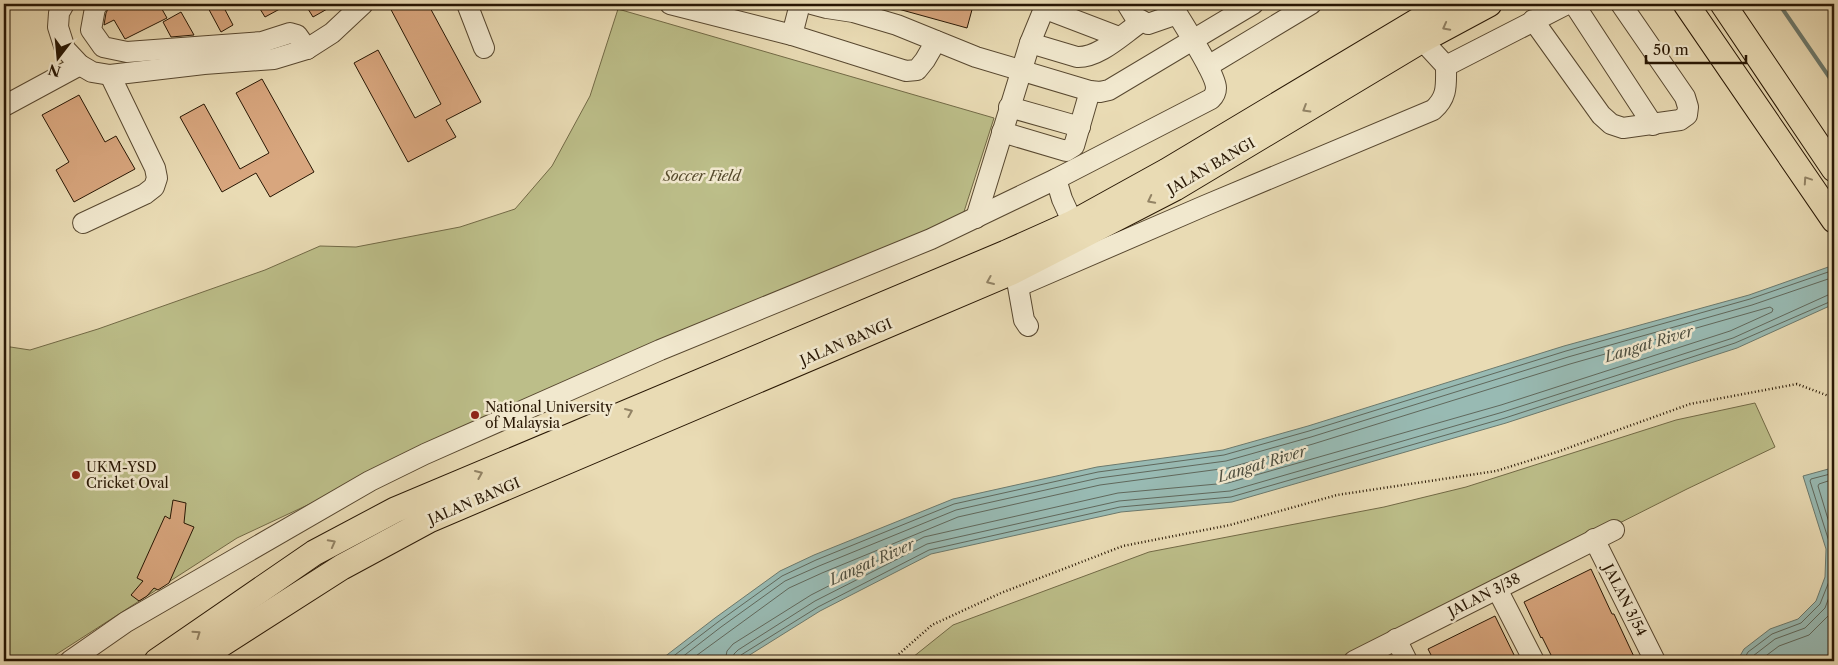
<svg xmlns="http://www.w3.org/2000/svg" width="1838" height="665" font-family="'Libre Caslon Text',serif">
  <rect width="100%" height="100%" fill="#e9dbb4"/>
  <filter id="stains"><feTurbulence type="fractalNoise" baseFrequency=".004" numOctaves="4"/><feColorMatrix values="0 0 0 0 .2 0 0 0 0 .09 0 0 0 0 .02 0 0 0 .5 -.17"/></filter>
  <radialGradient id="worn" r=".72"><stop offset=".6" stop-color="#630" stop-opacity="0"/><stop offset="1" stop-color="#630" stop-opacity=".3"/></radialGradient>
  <!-- green -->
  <g fill="#bcbe89" stroke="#726a46">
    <polygon points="618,9 994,118 961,221 592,372 237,538 46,661 4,661 4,346 30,350 98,329 265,270 320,246 356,247 460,227 515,209 552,166 590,96"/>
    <polygon points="1755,403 1775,447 1687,489 1346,661 908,661 953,625 1149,552 1384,507 1466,487 1676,420"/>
  </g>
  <!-- water -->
  <g fill="#98bab3" stroke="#6b796d">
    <polygon points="1834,265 1834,304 1737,348 1506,423 1232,502 1121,512 931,554 820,611 740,661 659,661 715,618 780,571 814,555 953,499 1097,467 1223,450 1308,426 1564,346 1749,295"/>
    <polygon points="1832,468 1834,468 1834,661 1737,661 1744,649 1770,629 1798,619 1816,601 1825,577 1826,549 1803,476"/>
  </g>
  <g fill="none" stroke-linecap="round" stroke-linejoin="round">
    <!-- shore -->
    <g stroke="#60685c" stroke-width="1">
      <polyline points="1834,479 1819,484 1818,486 1834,539"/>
      <polyline points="667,661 718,622 782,576 816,560 954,504 1098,472 1224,455 1309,431 1566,351 1750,299 1834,270"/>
      <polyline points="677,661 721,627 785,581 819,566 956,510 1099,478 1226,461 1311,437 1568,357 1752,305 1834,277"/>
      <polyline points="689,661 789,588 822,573 958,517 1100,485 1228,468 1313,444 1570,364 1770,307 1773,309 1772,312 1730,331 1501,405 1228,483 1118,493 924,537 811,595 733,644 727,651 725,661"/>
      <polyline points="732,661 734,654 738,650 815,601 927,544 1119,501 1230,491 1503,412 1733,338 1828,295 1834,294"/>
      <polyline points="739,661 741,655 818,607 929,550 1120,507 1231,497 1505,418 1735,343 1834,300"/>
      <polyline points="1743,661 1748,652 1772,634 1801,623 1820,604 1830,579 1831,548 1810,481 1811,479 1834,473"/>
      <polyline points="1750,661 1753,656 1775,639 1805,628 1825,608 1834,584"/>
      <polyline points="1759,661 1779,646 1809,635 1830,614 1834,606"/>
    </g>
    <!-- stream -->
    <polyline stroke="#6b796d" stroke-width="4" points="1779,4 1834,84"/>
  </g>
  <!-- building -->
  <g fill="#d8a67e" stroke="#281704">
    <polygon points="113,4 159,4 167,18 125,39 114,20 104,25 106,13 110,5"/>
    <polygon points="206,4 222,4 233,25 221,32"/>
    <polygon points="257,4 289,4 265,17"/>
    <polygon points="305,4 336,4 313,17"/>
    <polygon points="388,4 428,4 481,102 446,120 456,137 408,162 354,63 378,50 415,118 441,104"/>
    <polygon points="892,4 966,4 973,6 967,28 891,7"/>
    <polygon points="181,12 194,35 171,37 163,22"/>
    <polygon points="262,79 314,172 270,197 256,173 222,192 180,117 204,104 240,169 269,153 236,93"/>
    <polygon points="79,95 105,142 116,136 135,169 74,202 56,170 69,162 42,115"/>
    <polygon points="173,500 186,503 184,523 194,527 169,583 158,590 154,588 147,596 139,601 131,595 143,581 137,578 165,516 170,519"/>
    <polygon points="1591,569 1612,614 1614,614 1636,661 1554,661 1542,637 1541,638 1524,602"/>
    <polygon points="1495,616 1517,661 1434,661 1428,649"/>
  </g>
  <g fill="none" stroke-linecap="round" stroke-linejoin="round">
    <defs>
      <g id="minor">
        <polyline points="64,4 59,13 58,27 65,49 80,65 92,72 110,75 204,64 274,59 307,49 332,33 363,4"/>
        <polyline points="98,4 95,8 91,30 103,47 127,52 262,42 290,33 297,35 307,49"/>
        <polyline points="467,4 484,48"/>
        <polyline points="670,4 792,35 800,4"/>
        <polyline points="812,4 827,8 853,12 897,25 976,57 1090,91 1100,92 1109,90 1253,4"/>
        <polyline points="1127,4 1135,17 1148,24 1177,14"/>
        <polyline points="1574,4 1653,125"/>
        <polyline points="1043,8 1119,37"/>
        <polyline points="1533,20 1601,115 1611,124 1623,128 1680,120 1687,115 1688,107 1685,97 1621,4"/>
        <polyline points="792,35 906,71 917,70 925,60 936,41"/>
        <polyline points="1422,40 1446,66 1567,4"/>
        <path d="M1030 43 1077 57C1099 58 1123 34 1141 22"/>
        <polyline points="1208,66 1311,4"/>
        <polyline points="6,105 80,65"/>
        <polyline points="1009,107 1080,127"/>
        <polyline points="1002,132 1066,151 1074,146 1090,91"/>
        <polyline points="1056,179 1062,199 1073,223"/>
        <polyline points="976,218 1030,43 1046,4"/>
        <polyline points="83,223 145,194 154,187 157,178 155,168 110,75"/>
        <polyline points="1016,275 1024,320 1028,326"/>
        <path d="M1019 286 1204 206 1433 110C1448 97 1446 85 1446 66"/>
        <polyline points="1594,539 1655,661"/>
        <polyline points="1497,589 1534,661"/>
        <polyline points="1396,639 1407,661"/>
        <path d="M70 661 126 622 370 481 425 454 660 350 931 239 1056 179 1211 99C1214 96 1216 93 1216 88 1216 74 1180 19 1171 4"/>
        <polyline points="1354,661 1614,530"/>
      </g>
      <g id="major">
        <polyline points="1686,4 1834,220"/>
        <polyline points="1723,4 1834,169"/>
        <polyline points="157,661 314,553 395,510 1006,253 1073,223 1167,171 1446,4"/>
        <polyline points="195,661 342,567 429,520 1014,271 1175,188 1422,40 1489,4"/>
      </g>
    </defs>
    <!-- minor casing -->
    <use href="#minor" stroke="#584830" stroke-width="22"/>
    <!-- major casing -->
    <use href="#major" stroke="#281704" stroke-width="27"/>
    <!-- path -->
    <g stroke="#281704" stroke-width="2.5" stroke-dasharray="1 2.5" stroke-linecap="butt">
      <polyline points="1390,4 1392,6"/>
      <polyline points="891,661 932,625 1001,593 1123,546 1230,525 1337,495 1496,471 1557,452 1690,404 1797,384 1834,398"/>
    </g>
    <!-- minor -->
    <use href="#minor" stroke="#f1e8ce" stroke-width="20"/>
    <!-- major -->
    <use href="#major" stroke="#e9dbb4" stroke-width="25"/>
  </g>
  <!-- one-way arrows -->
  <defs><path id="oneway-chevron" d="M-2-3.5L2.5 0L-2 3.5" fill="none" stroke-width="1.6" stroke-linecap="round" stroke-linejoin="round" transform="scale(1.25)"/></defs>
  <g stroke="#928365">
    <use href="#oneway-chevron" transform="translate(1446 27) rotate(152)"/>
    <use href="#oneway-chevron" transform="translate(1306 109) rotate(149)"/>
    <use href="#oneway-chevron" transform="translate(1807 180) rotate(-124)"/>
    <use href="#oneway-chevron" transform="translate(1151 200) rotate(153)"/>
    <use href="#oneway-chevron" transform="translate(990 281) rotate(157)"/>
    <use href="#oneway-chevron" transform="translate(629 412) rotate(-23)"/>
    <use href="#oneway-chevron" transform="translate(479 474) rotate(-23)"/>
    <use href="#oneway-chevron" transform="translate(332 543) rotate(-28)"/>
    <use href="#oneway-chevron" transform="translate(197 634) rotate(-35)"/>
  </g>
  <!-- markers -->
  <g fill="#8f2418" stroke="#f1e8ce" stroke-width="2">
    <circle cx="475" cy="415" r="5"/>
    <circle cx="76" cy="475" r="5"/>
  </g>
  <g text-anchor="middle" stroke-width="5" stroke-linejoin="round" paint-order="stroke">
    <!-- street labels -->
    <g font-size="14" fill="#281704" stroke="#f1e8ce">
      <text transform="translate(1211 166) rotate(-30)" y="5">JALAN BANGI</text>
      <text transform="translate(846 342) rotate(-23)" y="5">JALAN BANGI</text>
      <text transform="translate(474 501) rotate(-23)" y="5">JALAN BANGI</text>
      <text transform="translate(1484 595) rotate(-27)" y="5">JALAN 3/38</text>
      <text transform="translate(1625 600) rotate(63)" y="5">JALAN 3/54</text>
    </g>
    <!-- park labels -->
    <g font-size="14" font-style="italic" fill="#54492c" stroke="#f1e8ce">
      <text x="702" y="181">Soccer Field</text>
    </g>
    <!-- poi labels -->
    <g font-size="14" fill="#281704" stroke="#f1e8ce" text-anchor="start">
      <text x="485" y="412">National University<tspan x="485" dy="16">of Malaysia</tspan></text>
      <text x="86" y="472">UKM-YSD<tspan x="86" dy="16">Cricket Oval</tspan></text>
    </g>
    <!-- water labels -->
    <g font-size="15" font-style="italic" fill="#4f5041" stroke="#f1e8ce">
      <text transform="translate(1649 344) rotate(-17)" y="5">Langat River</text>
      <text transform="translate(1262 464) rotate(-17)" y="5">Langat River</text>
      <text transform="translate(872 562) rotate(-24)" y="5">Langat River</text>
    </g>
  </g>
  <!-- margin -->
  <rect width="1838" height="665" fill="none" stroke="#e9dbb4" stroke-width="20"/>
  <rect x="5" y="5" width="1828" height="655" fill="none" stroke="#281704" stroke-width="2.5"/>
  <rect x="10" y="10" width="1818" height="645" fill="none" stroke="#281704"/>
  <!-- north arrow -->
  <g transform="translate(58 58) rotate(196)" stroke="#f1e8ce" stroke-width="4" paint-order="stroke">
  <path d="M0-4L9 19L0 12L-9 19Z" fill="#281704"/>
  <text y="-8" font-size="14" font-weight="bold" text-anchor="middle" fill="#281704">N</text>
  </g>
  <!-- scale -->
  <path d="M1646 55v8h100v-8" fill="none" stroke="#281704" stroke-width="2.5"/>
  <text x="1653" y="55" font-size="15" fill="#281704" stroke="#f1e8ce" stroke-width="4" paint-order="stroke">50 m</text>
  <rect width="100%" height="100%" filter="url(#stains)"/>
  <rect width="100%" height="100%" fill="url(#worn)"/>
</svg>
